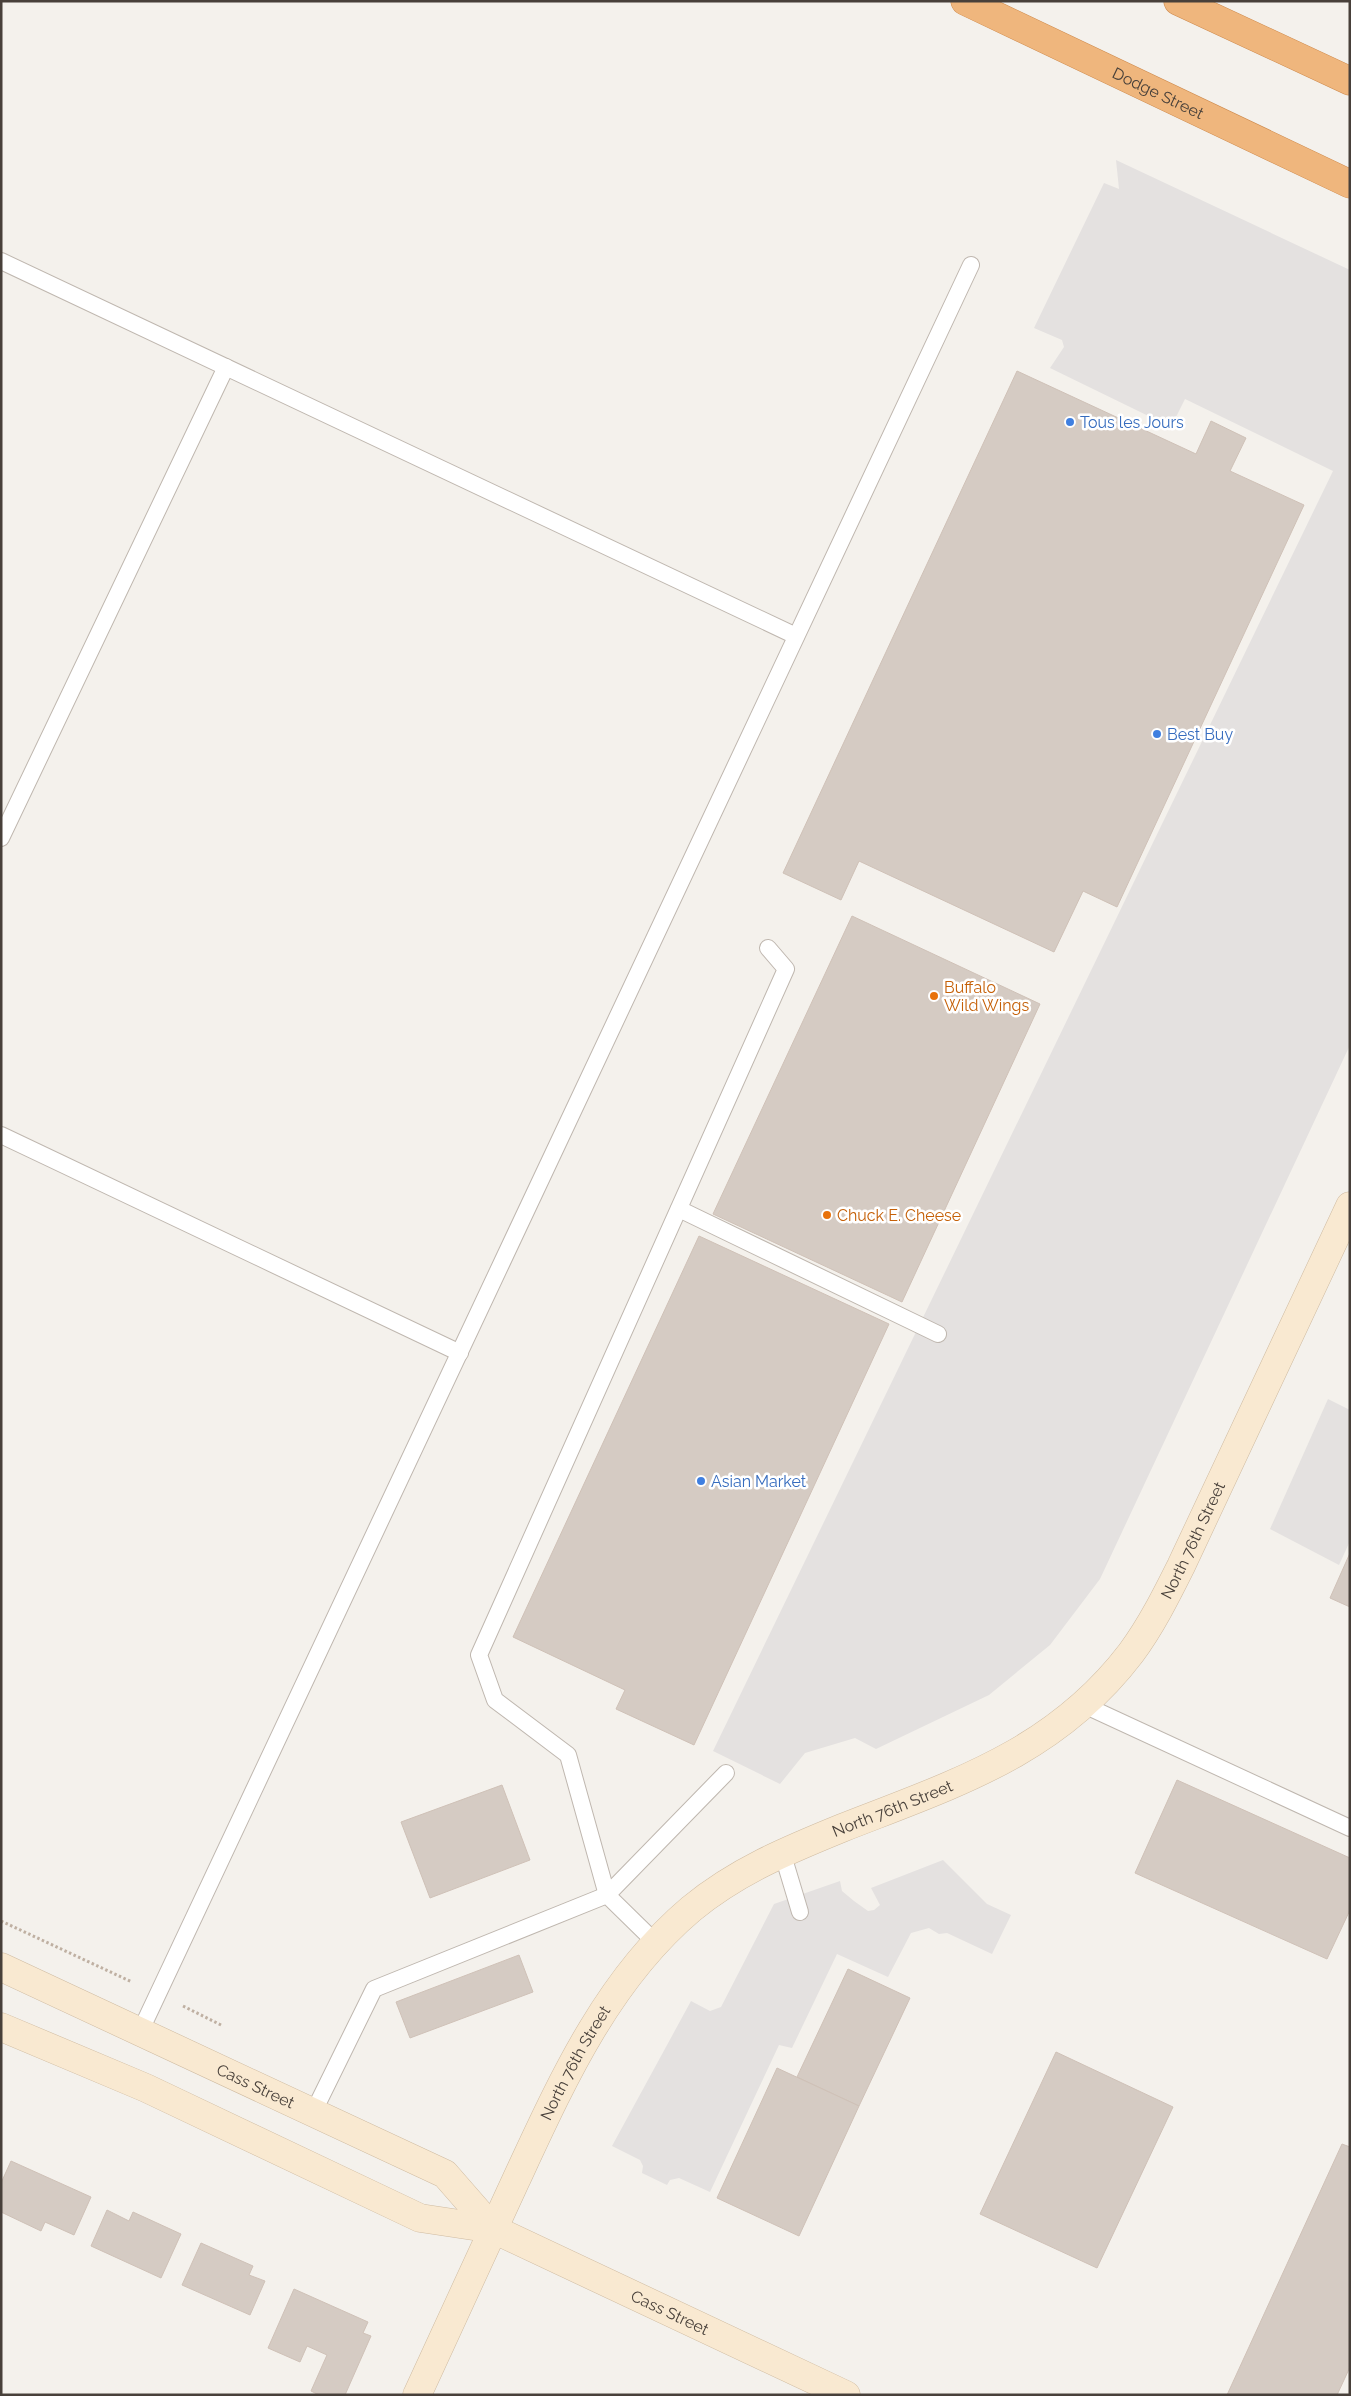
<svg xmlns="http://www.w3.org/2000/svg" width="1351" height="2396" font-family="Raleway,sans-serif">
  <rect width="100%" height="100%" fill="#f4f1ec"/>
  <!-- parking -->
  <g fill="#e4e1e0">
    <polygon points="1116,160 1350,270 1350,1045 1100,1579 1050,1645 989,1695 876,1749 855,1738 805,1753 780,1784 713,1751 1333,471 1185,399 1171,427 1050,368 1064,347 1062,340 1034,328 1104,183 1119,189"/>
    <polygon points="1328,1399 1350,1410 1350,1541 1339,1565 1270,1529"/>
    <polygon points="943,1860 987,1904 1011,1915 992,1954 947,1933 939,1934 929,1928 911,1933 888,1977 837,1954 792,2048 779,2045 710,2192 679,2178 670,2180 667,2185 642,2173 643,2166 640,2160 612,2146 691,2001 710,2011 721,2007 774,1904 840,1881 842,1891 854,1901 868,1911 874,1910 880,1905 871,1888"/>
  </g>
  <!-- building -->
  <g fill="#d5cbc3" stroke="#cfc1b7">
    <polygon points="1017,371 1196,454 1211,421 1246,438 1230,471 1304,505 1117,907 1083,891 1054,952 859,861 841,900 783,873"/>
    <polygon points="852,916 1040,1004 902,1302 713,1214"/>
    <polygon points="699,1236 889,1324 694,1745 616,1709 625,1690 513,1637"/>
    <polygon points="1350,1553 1350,1607 1330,1598"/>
    <polygon points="1177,1780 1350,1858 1350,1910 1327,1959 1135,1873"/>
    <polygon points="502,1785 530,1860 430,1898 401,1822"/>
    <polygon points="519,1955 533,1992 410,2038 396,2002"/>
    <polygon points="848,1969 910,1998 859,2106 797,2077"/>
    <polygon points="1056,2052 1173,2107 1097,2268 980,2214"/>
    <polygon points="777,2068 859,2106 799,2236 717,2198"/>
    <polygon points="1342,2144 1350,2147 1350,2367 1337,2395 1227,2395"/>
    <polygon points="11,2161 91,2197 74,2235 45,2222 41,2231 1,2212 1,2183"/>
    <polygon points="107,2210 129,2221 133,2212 181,2234 161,2278 91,2246"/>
    <polygon points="201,2243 253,2266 249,2275 265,2281 250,2315 182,2285"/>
    <polygon points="294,2289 368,2322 363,2333 371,2336 345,2395 319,2395 311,2391 327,2355 307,2346 300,2362 268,2348"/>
  </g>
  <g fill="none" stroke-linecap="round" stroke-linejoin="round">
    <defs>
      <g id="lane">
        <polyline points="1,261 796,636"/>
        <polyline points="1,838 226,367"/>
        <polyline points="1,1135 460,1353"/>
        <polyline points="679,1209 938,1334"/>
        <polyline points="1084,1705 1350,1828"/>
        <polyline points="782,1852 800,1912"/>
        <polyline points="607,1895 568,1755 495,1700 479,1655 786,969 768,948"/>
        <polyline points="607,1895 726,1773"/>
        <polyline points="140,2032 971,265"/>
        <polyline points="313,2113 374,1989 607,1895 655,1942"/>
      </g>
      <g id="secondary">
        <path id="s1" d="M1 1967 445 2174 493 2229"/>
        <path id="s2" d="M1 2027 146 2088 420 2218 493 2229 846 2395"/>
        <path id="s3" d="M417 2395C450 2323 483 2251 516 2180 562 2081 607 1980 691 1909 737 1871 788 1850 842 1828 954 1784 1055 1753 1131 1653 1151 1626 1166 1596 1181 1566L1350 1206"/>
      </g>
      <g id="highway">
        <path id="s4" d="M965 1 1350 184"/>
        <polyline points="1178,1 1350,81"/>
      </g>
    </defs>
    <!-- lane casing -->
    <use href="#lane" stroke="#bfb7af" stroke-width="18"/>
    <!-- secondary casing -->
    <use href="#secondary" stroke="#cfbba1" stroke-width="29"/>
    <!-- highway casing -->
    <use href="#highway" stroke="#cd8a4d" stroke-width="29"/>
    <!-- path -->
    <g stroke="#bfb0a2" stroke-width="3" stroke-dasharray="2.5 2.5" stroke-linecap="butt">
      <polyline points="1,1921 132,1982"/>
      <polyline points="183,2006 223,2026"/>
    </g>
    <!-- lane -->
    <use href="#lane" stroke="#fff" stroke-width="16"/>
    <!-- secondary -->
    <use href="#secondary" stroke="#f9e9d1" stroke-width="28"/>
    <!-- highway -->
    <use href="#highway" stroke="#efb67d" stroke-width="28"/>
  </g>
  <!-- markers -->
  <g fill="#3f7fe0" stroke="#fff" stroke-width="2">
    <circle cx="1070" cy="422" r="5"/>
    <circle cx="1157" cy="734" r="5"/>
    <circle cx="701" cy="1481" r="5"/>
  </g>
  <g fill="#e8710a" stroke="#fff" stroke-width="2">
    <circle cx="934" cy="996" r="5"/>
    <circle cx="827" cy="1215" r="5"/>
  </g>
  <g text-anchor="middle" stroke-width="5" stroke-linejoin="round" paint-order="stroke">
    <!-- street labels -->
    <g font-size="16" fill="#48403a" stroke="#fff">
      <text dy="6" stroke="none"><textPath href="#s4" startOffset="214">Dodge Street</textPath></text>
      <text dy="6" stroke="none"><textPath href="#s3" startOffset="1206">North 76th Street</textPath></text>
      <text dy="6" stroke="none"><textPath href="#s3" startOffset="788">North 76th Street</textPath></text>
      <text dy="6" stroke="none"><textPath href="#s3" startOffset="368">North 76th Street</textPath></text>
      <text dy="6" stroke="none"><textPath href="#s1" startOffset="281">Cass Street</textPath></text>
      <text dy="6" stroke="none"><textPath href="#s2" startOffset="730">Cass Street</textPath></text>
    </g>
    <!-- shop labels -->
    <g font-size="16" fill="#366cbe" stroke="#fff" text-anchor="start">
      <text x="1080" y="428">Tous les Jours</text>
      <text x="1167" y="740">Best Buy</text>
      <text x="711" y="1487">Asian Market</text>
    </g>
    <!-- food labels -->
    <g font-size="16" fill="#c56008" stroke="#fff" text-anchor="start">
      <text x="944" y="993">Buffalo<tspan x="944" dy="18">Wild Wings</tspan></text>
      <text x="837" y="1221">Chuck E. Cheese</text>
    </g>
  </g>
  <!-- border -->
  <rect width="1351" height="2396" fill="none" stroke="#48403a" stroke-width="5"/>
</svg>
